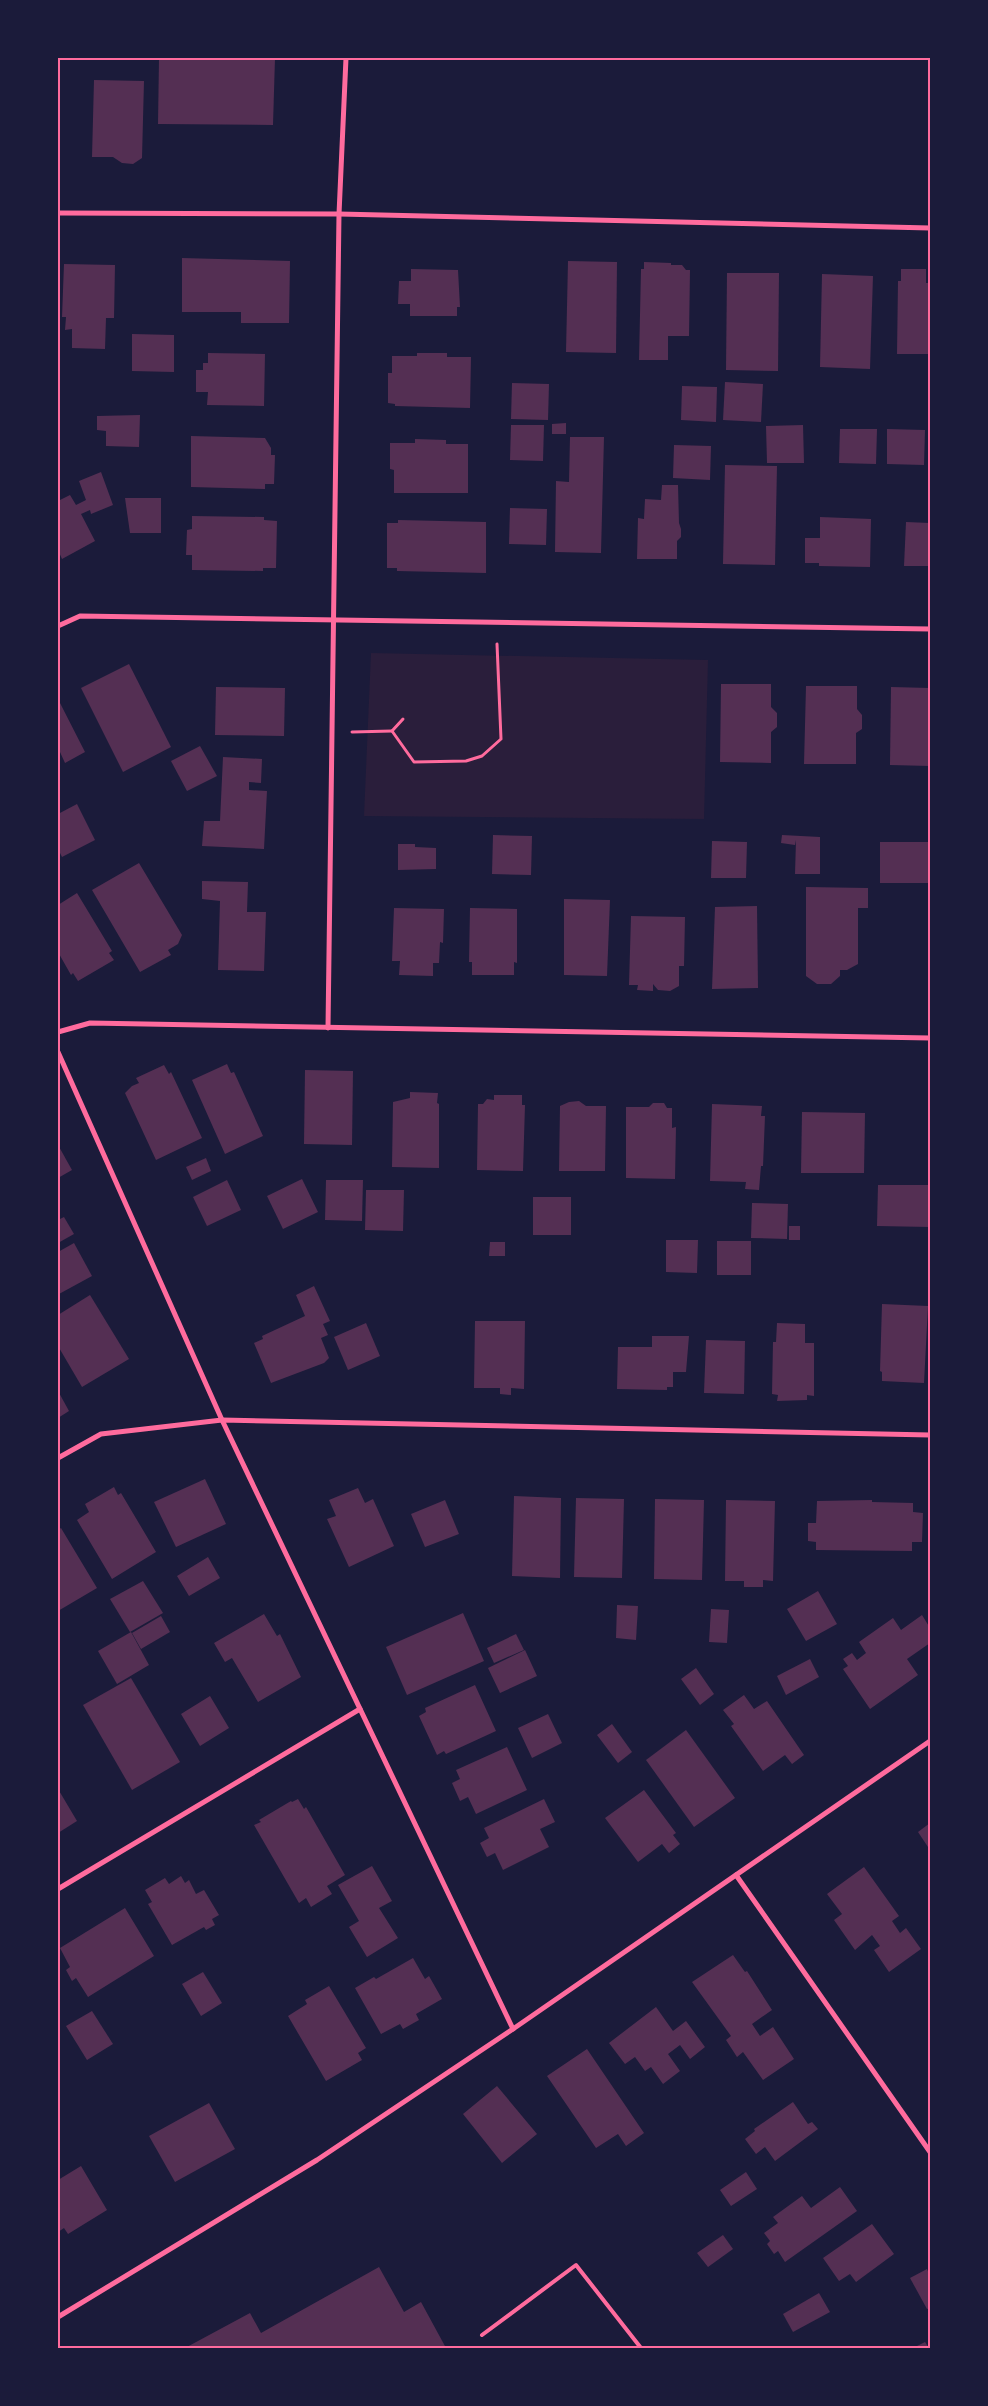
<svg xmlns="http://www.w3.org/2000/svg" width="988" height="2406" font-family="Mulish,sans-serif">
  <rect width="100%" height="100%" fill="#1b1b3a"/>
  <!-- green -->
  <polygon fill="#2a1e3b" points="371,653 708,660 704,819 364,816"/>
  <!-- building -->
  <g fill="#542f53">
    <polygon points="159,58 275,58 273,125 158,124"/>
    <polygon points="94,80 144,81 142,158 133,164 122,163 113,157 92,157"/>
    <polygon points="182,258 290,261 289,323 241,323 241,312 182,312"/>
    <polygon points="568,261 617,262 616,353 566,352"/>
    <polygon points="644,262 671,263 671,265 682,265 686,270 690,270 689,336 668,336 668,360 639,360 641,269 644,269"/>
    <polygon points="64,264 115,265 114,318 106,318 105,349 72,348 72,329 65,330 66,317 62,317"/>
    <polygon points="411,269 458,270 460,307 457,307 457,316 410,316 410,304 398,304 399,281 411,281"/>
    <polygon points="901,269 926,269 926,283 930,283 930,354 897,354 898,281 901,281"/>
    <polygon points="727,273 779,273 778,371 726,370"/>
    <polygon points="822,274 873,276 870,369 820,367"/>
    <polygon points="132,334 174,335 174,372 132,371"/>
    <polygon points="208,353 265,354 264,406 207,405 208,392 196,392 196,370 203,370 203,363 208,363"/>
    <polygon points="417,353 447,353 447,357 471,357 470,408 395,406 395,404 388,403 388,373 392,373 392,356 417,356"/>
    <polygon points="725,382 763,384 761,422 723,420"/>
    <polygon points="512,383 549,384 548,420 511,419"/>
    <polygon points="682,386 717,387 716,422 681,420"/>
    <polygon points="140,415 139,447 106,446 106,431 97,430 97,416"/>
    <polygon points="566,423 566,434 552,434 552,424"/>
    <polygon points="511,425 544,425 543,461 510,460"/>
    <polygon points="803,425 804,463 767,463 766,426"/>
    <polygon points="840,429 877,429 876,464 839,463"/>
    <polygon points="887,429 925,430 924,465 887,464"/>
    <polygon points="191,436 265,438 271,448 271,455 275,455 274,484 265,484 265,489 191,487"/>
    <polygon points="570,437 604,437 601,553 555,552 556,481 569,482"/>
    <polygon points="415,439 446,440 446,444 468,444 468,493 394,493 394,470 390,469 390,443 415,443"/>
    <polygon points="674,445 711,446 710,480 673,478"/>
    <polygon points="725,465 777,466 775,565 723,564"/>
    <polygon points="101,472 113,505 91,514 90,510 81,514 95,541 62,559 58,550 58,501 70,495 76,505 86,500 79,481"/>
    <polygon points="662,485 678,485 679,523 681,529 681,537 677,541 677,559 637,559 638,518 644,519 645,499 661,500"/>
    <polygon points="125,498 161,498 161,533 130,533"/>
    <polygon points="510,508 547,509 546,545 509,544"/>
    <polygon points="192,516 264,517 264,520 277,521 276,568 263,568 263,571 192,570 192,555 186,555 187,530 192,529"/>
    <polygon points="820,517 871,519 870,567 819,566 819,563 805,563 805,538 820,538"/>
    <polygon points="398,520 486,522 486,573 397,571 397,568 387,568 387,523 398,523"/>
    <polygon points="906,522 930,523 930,566 904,566"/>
    <polygon points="129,664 171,747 123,772 81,688"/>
    <polygon points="721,684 771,684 771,707 777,713 777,727 771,732 771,763 720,762"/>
    <polygon points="806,686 857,686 857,709 862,715 862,729 856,733 856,764 804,764"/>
    <polygon points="216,687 285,688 284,736 215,735"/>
    <polygon points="891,687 930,688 930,766 890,765"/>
    <polygon points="60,703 85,752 65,763 60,752 58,753 58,705"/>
    <polygon points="200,746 217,776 187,791 171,761"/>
    <polygon points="223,757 262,759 261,783 249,782 249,790 267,791 264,849 202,846 204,821 220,821"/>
    <polygon points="77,804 95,840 62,857 58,849 58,814"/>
    <polygon points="493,835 532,836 531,875 492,874"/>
    <polygon points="782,835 820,837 820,874 795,874 796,840 795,845 781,843"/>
    <polygon points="712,841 747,842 746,878 711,878"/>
    <rect x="880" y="842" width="49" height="41"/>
    <polygon points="398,844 415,844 415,847 436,848 436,869 398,870"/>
    <polygon points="139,863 182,935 178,944 168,950 171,955 140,972 92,890"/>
    <polygon points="202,881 248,882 247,912 266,912 264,971 218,970 220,901 202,899"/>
    <polygon points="806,887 868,888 868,908 858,908 858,964 847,970 840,970 840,976 831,984 817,984 806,976"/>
    <polygon points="77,893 112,951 109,953 114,960 78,981 73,973 71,975 58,952 58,905"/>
    <polygon points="564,899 610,900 607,976 564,975"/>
    <polygon points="757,906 758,988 712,989 715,907"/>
    <polygon points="394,908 444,909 443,943 440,942 439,963 433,963 433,976 399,975 400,961 392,961"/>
    <polygon points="470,908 517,909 517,963 514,962 514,975 472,975 472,962 469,962"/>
    <polygon points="631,916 685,917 684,966 679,966 679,986 670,991 658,990 653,984 653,991 637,990 638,985 629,985"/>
    <polygon points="227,1064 231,1073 234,1072 263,1136 225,1154 192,1080"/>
    <polygon points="164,1065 169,1074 171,1072 202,1138 156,1160 125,1093 132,1086 139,1083 136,1078"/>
    <polygon points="305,1070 353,1071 352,1145 304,1144"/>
    <polygon points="410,1092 438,1093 437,1103 439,1104 439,1168 392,1167 393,1102 410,1098"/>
    <polygon points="494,1095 522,1095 522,1105 525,1105 523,1171 477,1170 478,1104 483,1104 487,1099 494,1100"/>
    <polygon points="579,1101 586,1106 606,1106 605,1171 559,1171 560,1106 569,1102"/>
    <polygon points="653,1103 664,1103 667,1108 672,1108 672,1128 676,1127 675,1179 626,1178 626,1107 649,1107"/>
    <polygon points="712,1104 762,1106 761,1116 765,1116 763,1166 761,1166 759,1190 745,1189 746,1182 710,1181"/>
    <polygon points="802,1112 865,1113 864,1173 801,1173"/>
    <polygon points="58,1145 72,1170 58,1178"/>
    <polygon points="206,1158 211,1171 192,1180 186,1167"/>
    <polygon points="302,1179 318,1212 283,1229 267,1196"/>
    <polygon points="227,1180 241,1210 207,1226 193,1197"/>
    <polygon points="326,1180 363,1180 362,1221 325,1220"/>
    <polygon points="878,1185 930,1185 930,1227 877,1226"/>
    <polygon points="366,1190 404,1190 403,1231 365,1230"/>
    <rect x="533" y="1197" width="38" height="38"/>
    <polygon points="752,1203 788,1204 787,1239 751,1238"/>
    <polygon points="64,1217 74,1234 58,1243 58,1220"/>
    <rect x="789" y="1226" width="11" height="14"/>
    <polygon points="666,1240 698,1240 697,1273 666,1272"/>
    <rect x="717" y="1241" width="34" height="34"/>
    <polygon points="490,1242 505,1242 505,1256 489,1256"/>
    <polygon points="74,1243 92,1276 59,1294 58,1252"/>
    <polygon points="314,1286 330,1321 323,1324 328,1335 321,1338 329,1358 324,1363 271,1383 254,1343 263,1339 262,1336 305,1316 296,1295"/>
    <polygon points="90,1295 129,1359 82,1387 58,1346 58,1315"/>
    <polygon points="882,1304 928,1306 924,1383 882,1381 882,1372 880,1371"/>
    <polygon points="475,1321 525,1321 524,1389 511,1388 511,1395 500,1394 500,1388 474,1388"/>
    <polygon points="366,1323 380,1356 348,1370 334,1337"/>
    <polygon points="777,1323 805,1324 805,1343 814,1343 814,1396 807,1395 807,1400 777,1401 778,1395 772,1394 773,1342 776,1342"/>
    <polygon points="652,1336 689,1336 686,1372 673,1372 673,1387 667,1387 667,1390 617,1389 618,1347 652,1347"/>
    <polygon points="706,1340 745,1341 744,1394 704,1393"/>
    <polygon points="58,1391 69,1411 58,1418"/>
    <polygon points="205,1479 226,1524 176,1547 154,1502"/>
    <polygon points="114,1487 118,1495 121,1493 156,1552 112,1579 77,1520 89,1512 85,1504"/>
    <polygon points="358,1488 365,1503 373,1499 394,1546 349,1567 327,1519 336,1516 329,1500"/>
    <polygon points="514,1496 561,1498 560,1578 512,1576"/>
    <polygon points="576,1498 624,1499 622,1578 574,1577"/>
    <polygon points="655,1499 704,1500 702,1580 654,1579"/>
    <polygon points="445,1500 459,1534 425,1547 411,1514"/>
    <polygon points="726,1500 775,1501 773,1581 763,1580 763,1587 744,1587 744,1581 725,1581"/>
    <polygon points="872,1500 872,1502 913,1503 913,1512 923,1513 922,1542 912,1542 912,1551 816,1550 816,1542 808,1541 808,1523 816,1523 817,1501"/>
    <polygon points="61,1528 97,1588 58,1611 58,1530"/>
    <polygon points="208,1557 220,1578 189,1596 177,1576"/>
    <polygon points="143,1581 163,1613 130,1632 110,1599"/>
    <polygon points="818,1591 837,1624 806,1641 787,1609"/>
    <polygon points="617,1605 638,1606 636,1640 616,1638"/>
    <polygon points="711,1609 729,1610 727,1643 709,1642"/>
    <polygon points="463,1613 484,1661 407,1695 386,1647"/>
    <polygon points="264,1614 277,1636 280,1634 301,1677 258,1702 232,1658 225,1662 214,1643"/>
    <polygon points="922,1615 930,1628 930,1643 907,1659 918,1675 870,1709 843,1669 848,1666 843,1659 852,1653 857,1660 866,1653 859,1642 893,1618 901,1630"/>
    <polygon points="161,1616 170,1632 141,1649 132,1633"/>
    <polygon points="131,1632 149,1665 117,1684 98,1651"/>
    <polygon points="516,1634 524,1650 494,1663 487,1648"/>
    <polygon points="525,1650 537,1676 500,1693 488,1668"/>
    <polygon points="810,1659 819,1677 786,1695 777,1676"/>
    <polygon points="696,1668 714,1694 700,1705 681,1679"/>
    <polygon points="131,1678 180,1762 132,1790 83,1705"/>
    <polygon points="475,1685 496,1731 446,1754 444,1751 437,1755 419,1716 426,1712 425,1708"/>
    <polygon points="744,1695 754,1709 767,1701 804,1755 792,1764 785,1755 763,1771 731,1726 734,1724 723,1710"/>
    <polygon points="210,1696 229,1728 200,1746 181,1714"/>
    <polygon points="548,1714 562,1743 532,1758 518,1728"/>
    <polygon points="612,1724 632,1752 618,1763 597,1735"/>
    <polygon points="686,1730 735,1798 694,1827 646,1760"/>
    <polygon points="507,1747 527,1790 476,1814 468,1797 460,1801 452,1783 460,1779 456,1770"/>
    <polygon points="58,1789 77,1821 58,1833"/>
    <polygon points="644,1790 676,1833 673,1835 680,1844 669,1853 662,1844 638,1862 605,1818"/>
    <polygon points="298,1799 304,1809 306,1807 345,1875 327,1886 332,1894 311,1907 306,1898 299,1903 254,1825 261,1822 259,1820 291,1801 292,1802"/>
    <polygon points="544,1799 555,1822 540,1829 549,1847 503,1870 495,1853 487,1857 480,1843 489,1838 484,1828"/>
    <polygon points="930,1823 930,1850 918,1832"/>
    <polygon points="372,1866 392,1901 379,1908 398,1938 367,1957 349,1927 359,1921 338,1885"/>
    <polygon points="864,1867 899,1916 892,1921 900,1933 906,1928 921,1949 889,1972 874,1950 880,1946 872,1935 855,1950 834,1920 842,1914 827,1894"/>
    <polygon points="181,1876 185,1883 189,1880 196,1894 204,1890 219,1915 212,1919 215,1925 206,1930 204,1927 172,1945 148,1904 152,1902 145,1890 165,1878 169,1884"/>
    <polygon points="125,1908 154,1956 88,1997 76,1978 72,1981 66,1970 70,1967 60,1948"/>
    <polygon points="733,1955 745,1972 747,1971 772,2010 752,2024 760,2036 773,2027 794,2059 763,2080 743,2052 737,2057 726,2040 731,2036 692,1982"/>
    <polygon points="413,1958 425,1979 429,1976 442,1999 416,2014 419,2020 403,2029 400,2024 381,2034 355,1988 374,1977 376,1979"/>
    <polygon points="203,1972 222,2003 201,2016 182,1984"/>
    <polygon points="329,1986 366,2048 358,2053 362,2060 326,2081 288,2016 307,2004 305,2000"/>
    <polygon points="656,2007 673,2031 686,2021 705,2047 690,2059 680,2045 668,2054 680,2071 663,2084 651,2067 645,2071 635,2057 625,2064 609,2043"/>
    <polygon points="92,2011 113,2044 87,2060 66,2026"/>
    <polygon points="587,2049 644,2133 626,2146 618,2134 596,2148 547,2076"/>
    <polygon points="497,2086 537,2134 502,2163 463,2114"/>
    <polygon points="793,2102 808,2124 812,2122 818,2129 775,2161 765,2147 756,2154 745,2139 755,2131 754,2129"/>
    <polygon points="209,2103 235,2149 175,2182 149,2136"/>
    <polygon points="81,2166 107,2210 68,2234 64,2228 58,2232 58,2180"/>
    <polygon points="746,2172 757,2189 731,2206 720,2190"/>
    <polygon points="840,2187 857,2211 785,2262 778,2251 774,2254 767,2244 770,2241 764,2233 778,2223 773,2217 802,2196 811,2208"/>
    <polygon points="872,2224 894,2254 856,2282 850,2274 839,2281 823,2258"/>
    <polygon points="723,2235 733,2249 708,2267 697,2253"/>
    <polygon points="379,2267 404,2312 421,2302 446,2348 185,2348 250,2313 261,2333"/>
    <polygon points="927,2269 930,2276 930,2308 927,2309 910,2278"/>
    <polygon points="819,2293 830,2312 793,2332 783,2314"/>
    <polygon points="925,2342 929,2348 913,2348"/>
  </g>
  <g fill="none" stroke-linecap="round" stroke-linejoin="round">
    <!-- path -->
    <g stroke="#ff6b9d" stroke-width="3">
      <polyline points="403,719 392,731 414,762 466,761 482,756 501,739 497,644"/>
      <polyline points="352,732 392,731"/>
    </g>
    <!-- service -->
    <polyline stroke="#ff6b9d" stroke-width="4" points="482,2335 576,2265 641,2348"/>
    <!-- minor -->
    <g stroke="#ff6b9d" stroke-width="5">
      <polyline points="58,213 339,214 930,228"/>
      <polyline points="58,626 80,616 930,629"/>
      <polyline points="328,1028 339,214 346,58"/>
      <polyline points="58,1032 90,1023 930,1038"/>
      <polyline points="58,1052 222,1420 513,2029"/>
      <polyline points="58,1458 101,1434 222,1420 930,1435"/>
      <polyline points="736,1875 930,2152"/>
      <polyline points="58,1889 360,1709"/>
      <polyline points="58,2317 317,2160 513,2029 930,1741"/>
    </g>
  </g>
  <!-- border -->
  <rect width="988" height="2406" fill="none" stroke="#1b1b3a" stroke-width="118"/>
  <rect x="59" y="59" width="870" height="2288" fill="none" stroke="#ff6b9d" stroke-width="2"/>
</svg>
